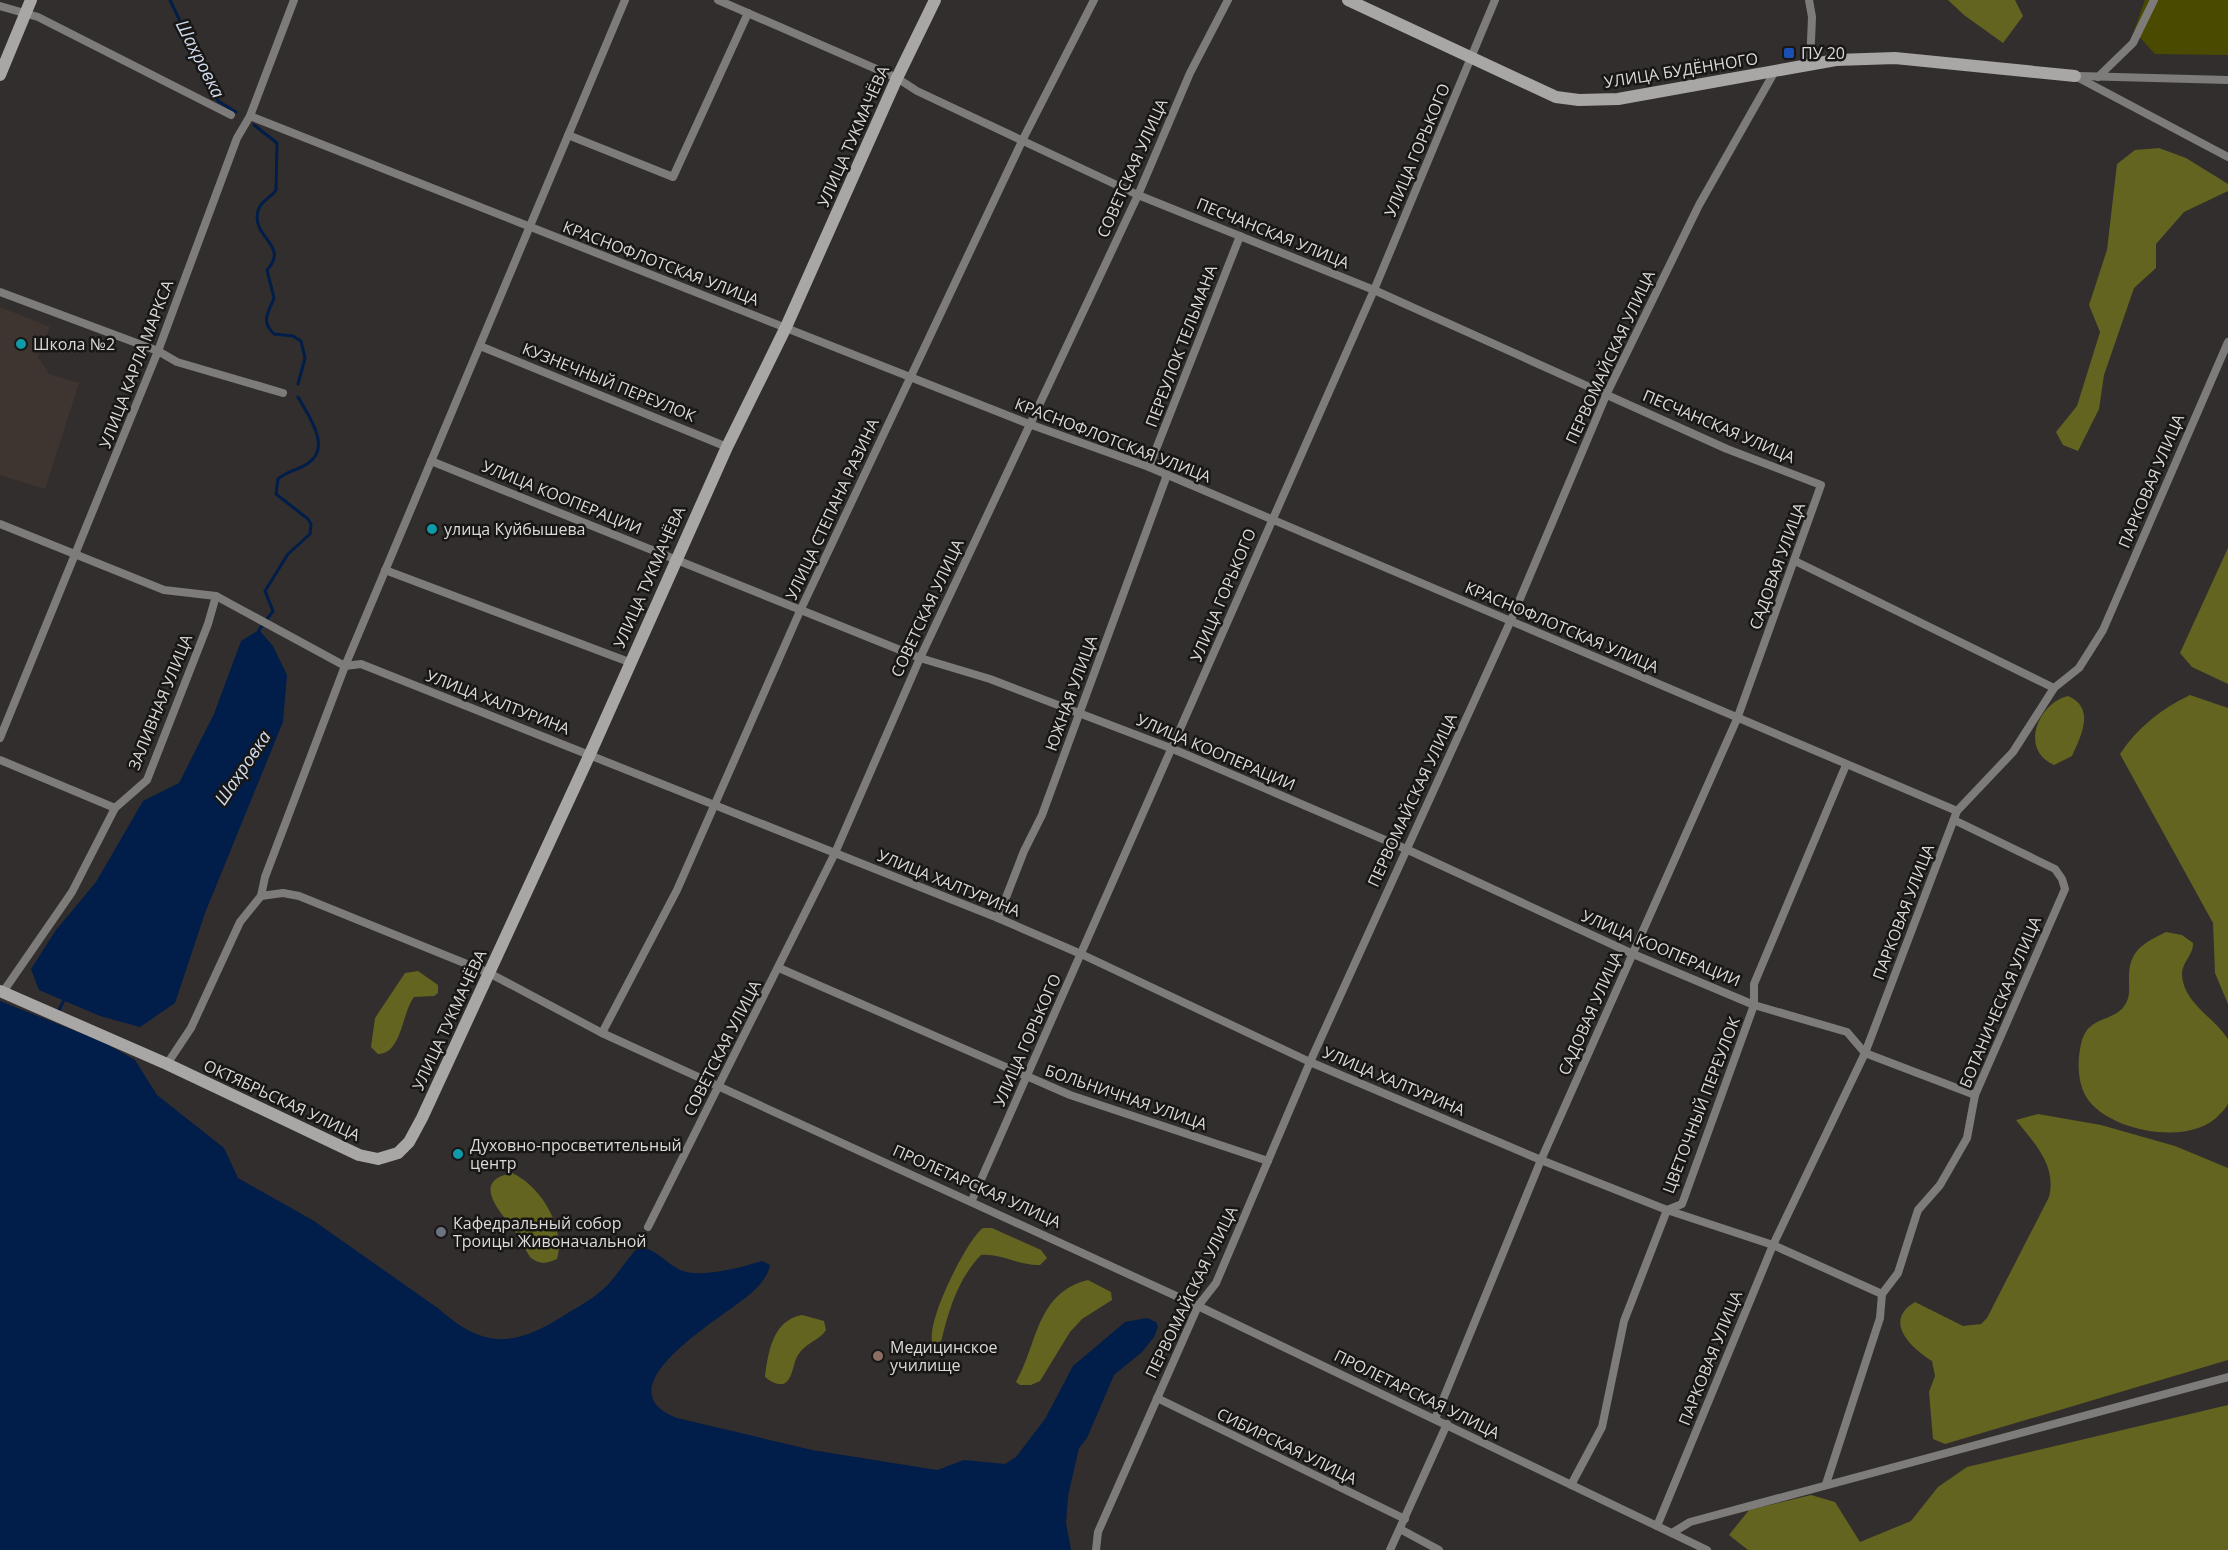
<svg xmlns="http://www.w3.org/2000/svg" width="2228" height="1550" font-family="'Open Sans',sans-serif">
  <rect width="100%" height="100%" fill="#322e2d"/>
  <!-- built -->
  <polygon fill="#3e3530" points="0,307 50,327 38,357 49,374 79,383 45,489 0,475"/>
  <!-- green -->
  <polygon fill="#4a4b00" points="2145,0 2228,0 2228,55 2155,54 2134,31"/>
  <!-- forest -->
  <g fill="#62641f">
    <polygon points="1948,0 2015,0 2023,16 2003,43 1964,15"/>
    <polygon points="2159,148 2186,158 2228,184 2228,191 2184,212 2156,244 2156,268 2134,288 2104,375 2099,409 2078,451 2063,445 2056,432 2077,406 2100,332 2089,305 2107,250 2117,164 2135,150"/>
    <polygon points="2228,548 2228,684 2192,667 2180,653"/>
    <path d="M2190 695 2228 708V1004L2215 973 2213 923 2120 754C2138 727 2161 709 2190 695Z"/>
    <path d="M2068 696C2096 708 2081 736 2072 756L2054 765C2019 750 2038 703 2068 696Z"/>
    <path d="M2166 932 2182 935 2193 943C2194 954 2182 962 2182 974 2183 1003 2214 1017 2228 1039 2228 1059 2228 1084 2228 1103 2227 1107 2223 1111 2220 1114 2193 1146 2114 1133 2089 1101 2077 1085 2077 1062 2081 1044 2088 1013 2115 1024 2126 1003 2130 996 2129 989 2129 981 2128 952 2141 944 2166 932Z"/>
    <path d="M418 971 438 985V993L434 996 414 997C402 1012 402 1054 378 1054L371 1047 375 1018 405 973Z"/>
    <path d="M2038 1114 2101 1125 2175 1146 2228 1168V1360L1945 1444 1933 1439 1929 1392 1935 1376 1932 1361C1910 1347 1883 1321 1915 1302L1963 1326 1981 1324 1987 1318 2049 1197C2057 1165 2034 1143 2016 1120Z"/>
    <path d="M512 1173C541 1186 566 1228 557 1259 546 1264 540 1265 530 1257 525 1249 521 1241 516 1233 503 1214 468 1181 512 1173Z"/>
    <path d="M983 1228H992L1041 1250 1047 1258 1040 1265C1019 1266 1001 1253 981 1255 958 1279 949 1309 941 1342L934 1346C921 1330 967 1239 983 1228Z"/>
    <path d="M1088 1280 1111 1292 1112 1300 1082 1319 1070 1332 1040 1381 1031 1385H1020L1016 1382C1038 1343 1036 1293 1088 1280Z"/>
    <path d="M802 1315 824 1321 826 1330C820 1340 805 1343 798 1355 793 1362 793 1381 783 1384 776 1385 770 1381 765 1377 768 1352 773 1320 802 1315Z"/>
    <polygon points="2228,1405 2228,1550 1748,1550 1729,1535 1749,1510 1811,1495 1835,1502 1860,1542 1911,1521 1938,1487 1967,1467"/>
  </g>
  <!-- water -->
  <g fill="#011d49">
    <polygon points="259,630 273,646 287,675 283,722 205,913 175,1003 140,1027 100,1016 39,990 31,969 56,930 96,882 143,801 179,783 214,714 241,641"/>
    <path d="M0 1001 103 1042 135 1060 157 1095 224 1148 238 1178 314 1221 439 1309C486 1351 517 1346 568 1313 583 1304 601 1294 612 1280 621 1269 629 1257 638 1247 655 1247 667 1265 683 1271 702 1278 743 1267 762 1261L770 1265C768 1277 758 1287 749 1295 725 1316 598 1388 677 1418L812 1450 937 1470 964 1460 1005 1464 1016 1457 1045 1419 1073 1366 1125 1322 1147 1318 1156 1322 1158 1327 1154 1337 1142 1352 1114 1375 1087 1438 1079 1448 1068 1496 1066 1523 1071 1550H0Z"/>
  </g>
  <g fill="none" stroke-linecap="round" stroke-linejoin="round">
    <!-- stream -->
    <g stroke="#011d49" stroke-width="3">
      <polyline points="170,0 218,101 236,112"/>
      <path d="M254 125 277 143 276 190C271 198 260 201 258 211 251 238 290 245 267 270L274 298C269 312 260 321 274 334L293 336 301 341 305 358 298 384"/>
      <path d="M259 633V630L273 611 265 591 288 554 310 534 311 524 308 519 276 494 278 479C287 471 298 470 307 464 333 448 308 415 298 397"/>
      <polyline points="58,1012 66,996"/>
    </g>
    <!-- street -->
    <g stroke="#7d7c7a" stroke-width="8">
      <polyline points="718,0 897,78 917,91 1138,195 1374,290 1727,449 1821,485 1737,719 1541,1160 1435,1419"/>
      <polyline points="1809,0 1812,17 1810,65"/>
      <polyline points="0,6 38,17 231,115"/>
      <polyline points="2075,76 2228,157"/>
      <polyline points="2079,76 2228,80"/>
      <polyline points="2098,77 2133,43 2154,0"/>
      <polyline points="250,116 1029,424 1149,467 1957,811"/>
      <polyline points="568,135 673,177 748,13"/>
      <polyline points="0,292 158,351 177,362 283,393"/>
      <polyline points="480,346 727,447"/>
      <polyline points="431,461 920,658 990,679 1173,749 1406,849 1633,954 1754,1005 1847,1032 1865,1053 1975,1095"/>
      <polyline points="1149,467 1240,236"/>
      <polyline points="0,524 164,590 216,596 345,666 361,664 998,918 1081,954 1310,1062 1541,1160 1667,1210 1773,1245 1882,1294"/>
      <polyline points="1795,561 2054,688"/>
      <polyline points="385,570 629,662"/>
      <polyline points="0,738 158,351 237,138 250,116 294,0"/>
      <polyline points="0,760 115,808"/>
      <polyline points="261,896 283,893 299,896 489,973 602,1033 1198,1306 1707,1550"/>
      <polyline points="998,918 1024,851 1042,815 1167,475"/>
      <polyline points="779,968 1070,1095 1268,1161"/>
      <polyline points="3,992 72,892 115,808 147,780 208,624 216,596"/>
      <polyline points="602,1033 677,890 800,611 1023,139 1094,0"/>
      <polyline points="167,1064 191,1028 240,922 261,896 265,877 345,666 625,0"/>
      <polyline points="972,1200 1374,290 1495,0"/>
      <polyline points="648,1227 835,853 920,658 1138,195 1190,73 1228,0"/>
      <polyline points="1157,1398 1405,1519"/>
      <polyline points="1826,1484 1880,1318 1882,1294 1898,1273 1918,1210 1940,1185 1967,1138 1975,1095 2065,889 2062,879 2055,869 1954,820"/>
      <polyline points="1571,1485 1602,1427 1624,1321 1667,1210 1682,1204 1754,1005 1754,984 1846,765"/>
      <polyline points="1657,1526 1773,1245 1865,1053 1957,811 2013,752 2054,688 2079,668 2103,630 2228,342"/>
      <polyline points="1400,1529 1439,1550"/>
      <polyline points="1672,1533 1690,1522 2228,1377"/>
      <polyline points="1096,1550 1098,1532 1198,1306 1216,1283 1310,1062 1511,620 1607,393 1699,205 1775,71"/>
      <polyline points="1390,1550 1447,1424"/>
    </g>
    <!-- secondary -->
    <g stroke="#a9a7a5" stroke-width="12">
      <polyline points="1348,0 1556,97 1579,100 1618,99 1836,60 1895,58 2075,76"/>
      <polyline points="0,75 31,0"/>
      <polyline points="0,991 167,1064 359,1155 378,1159 398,1153 409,1142 422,1118 590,754 727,447 786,327 897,78 935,0"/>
    </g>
  </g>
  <!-- markers -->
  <rect fill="#1a4fb4" stroke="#181716" stroke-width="2" x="1783" y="47" width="12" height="12" rx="3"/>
  <g fill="#0f9aa8" stroke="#181716" stroke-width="2">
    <circle cx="21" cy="344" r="6"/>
    <circle cx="432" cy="529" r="6"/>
    <circle cx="458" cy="1154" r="6"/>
  </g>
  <circle fill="#6b7280" stroke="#181716" stroke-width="2" cx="441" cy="1232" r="6"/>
  <circle fill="#8d6e63" stroke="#181716" stroke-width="2" cx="878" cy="1356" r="6"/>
  <g text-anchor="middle" stroke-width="5" stroke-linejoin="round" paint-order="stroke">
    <!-- poi labels -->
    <g font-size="16" fill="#dcdad8" stroke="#181716" text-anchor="start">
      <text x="1801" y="59">ПУ 20</text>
      <text x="33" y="350">Школа №2</text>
      <text x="444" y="535">улица Куйбышева</text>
      <text x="470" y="1151">Духовно-просветительный<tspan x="470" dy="18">центр</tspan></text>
      <text x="453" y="1229">Кафедральный собор<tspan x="453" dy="18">Троицы Живоначальной</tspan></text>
      <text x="890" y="1353">Медицинское<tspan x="890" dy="18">училище</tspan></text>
    </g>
    <!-- street labels -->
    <g font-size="16" fill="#dcdad8" stroke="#181716">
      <text transform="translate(1681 70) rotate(-9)" y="6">УЛИЦА БУДЁННОГО</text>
      <text transform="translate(853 136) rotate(-66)" y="6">УЛИЦА ТУКМАЧЁВА</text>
      <text transform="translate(1417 150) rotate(-67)" y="6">УЛИЦА ГОРЬКОГО</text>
      <text transform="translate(1132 168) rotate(-66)" y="6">СОВЕТСКАЯ УЛИЦА</text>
      <text transform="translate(1273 233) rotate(22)" y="6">ПЕСЧАНСКАЯ УЛИЦА</text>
      <text transform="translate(661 263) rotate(21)" y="6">КРАСНОФЛОТСКАЯ УЛИЦА</text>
      <text transform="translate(1181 346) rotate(-69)" y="6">ПЕРЕУЛОК ТЕЛЬМАНА</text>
      <text transform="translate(1610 357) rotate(-65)" y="6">ПЕРВОМАЙСКАЯ УЛИЦА</text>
      <text transform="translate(136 364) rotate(-69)" y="6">УЛИЦА КАРЛА МАРКСА</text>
      <text transform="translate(609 382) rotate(22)" y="6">КУЗНЕЧНЫЙ ПЕРЕУЛОК</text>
      <text transform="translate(1719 426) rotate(23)" y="6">ПЕСЧАНСКАЯ УЛИЦА</text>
      <text transform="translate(1113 440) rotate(21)" y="6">КРАСНОФЛОТСКАЯ УЛИЦА</text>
      <text transform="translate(2151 481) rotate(-67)" y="6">ПАРКОВАЯ УЛИЦА</text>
      <text transform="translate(562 497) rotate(22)" y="6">УЛИЦА КООПЕРАЦИИ</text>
      <text transform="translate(832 509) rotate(-65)" y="6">УЛИЦА СТЕПАНА РАЗИНА</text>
      <text transform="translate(1777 566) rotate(-70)" y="6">САДОВАЯ УЛИЦА</text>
      <text transform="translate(649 577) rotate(-66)" y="6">УЛИЦА ТУКМАЧЁВА</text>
      <text transform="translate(1223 595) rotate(-67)" y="6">УЛИЦА ГОРЬКОГО</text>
      <text transform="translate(927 608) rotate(-65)" y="6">СОВЕТСКАЯ УЛИЦА</text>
      <text transform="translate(1562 627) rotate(23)" y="6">КРАСНОФЛОТСКАЯ УЛИЦА</text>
      <text transform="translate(1071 693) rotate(-70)" y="6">ЮЖНАЯ УЛИЦА</text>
      <text transform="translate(160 702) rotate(-68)" y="6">ЗАЛИВНАЯ УЛИЦА</text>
      <text transform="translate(498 702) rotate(21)" y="6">УЛИЦА ХАЛТУРИНА</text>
      <text transform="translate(1216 752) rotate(23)" y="6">УЛИЦА КООПЕРАЦИИ</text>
      <text transform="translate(1412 800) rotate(-65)" y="6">ПЕРВОМАЙСКАЯ УЛИЦА</text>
      <text transform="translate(949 883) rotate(22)" y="6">УЛИЦА ХАЛТУРИНА</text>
      <text transform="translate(1903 912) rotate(-69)" y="6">ПАРКОВАЯ УЛИЦА</text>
      <text transform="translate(1661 948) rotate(23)" y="6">УЛИЦА КООПЕРАЦИИ</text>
      <text transform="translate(2000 1002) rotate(-67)" y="6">БОТАНИЧЕСКАЯ УЛИЦА</text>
      <text transform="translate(1590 1013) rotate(-66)" y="6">САДОВАЯ УЛИЦА</text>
      <text transform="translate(449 1020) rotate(-65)" y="6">УЛИЦА ТУКМАЧЁВА</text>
      <text transform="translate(1027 1040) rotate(-66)" y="6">УЛИЦА ГОРЬКОГО</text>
      <text transform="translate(722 1048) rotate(-63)" y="6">СОВЕТСКАЯ УЛИЦА</text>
      <text transform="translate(1394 1081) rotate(23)" y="6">УЛИЦА ХАЛТУРИНА</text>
      <text transform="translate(1126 1097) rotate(19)" y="6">БОЛЬНИЧНАЯ УЛИЦА</text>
      <text transform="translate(282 1100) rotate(25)" y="6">ОКТЯБРЬСКАЯ УЛИЦА</text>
      <text transform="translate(1701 1105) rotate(-69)" y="6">ЦВЕТОЧНЫЙ ПЕРЕУЛОК</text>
      <text transform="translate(977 1186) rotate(24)" y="6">ПРОЛЕТАРСКАЯ УЛИЦА</text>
      <text transform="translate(1191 1292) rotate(-64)" y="6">ПЕРВОМАЙСКАЯ УЛИЦА</text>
      <text transform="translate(1710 1358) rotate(-68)" y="6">ПАРКОВАЯ УЛИЦА</text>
      <text transform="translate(1417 1394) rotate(26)" y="6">ПРОЛЕТАРСКАЯ УЛИЦА</text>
      <text transform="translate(1287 1446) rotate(26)" y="6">СИБИРСКАЯ УЛИЦА</text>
    </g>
    <!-- water labels -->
    <g font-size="18" font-style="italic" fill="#d0dcee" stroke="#181716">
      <text transform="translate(200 59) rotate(63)" y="6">Шахровка</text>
      <text transform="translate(243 768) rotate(-56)" y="6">Шахровка</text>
    </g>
  </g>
</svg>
